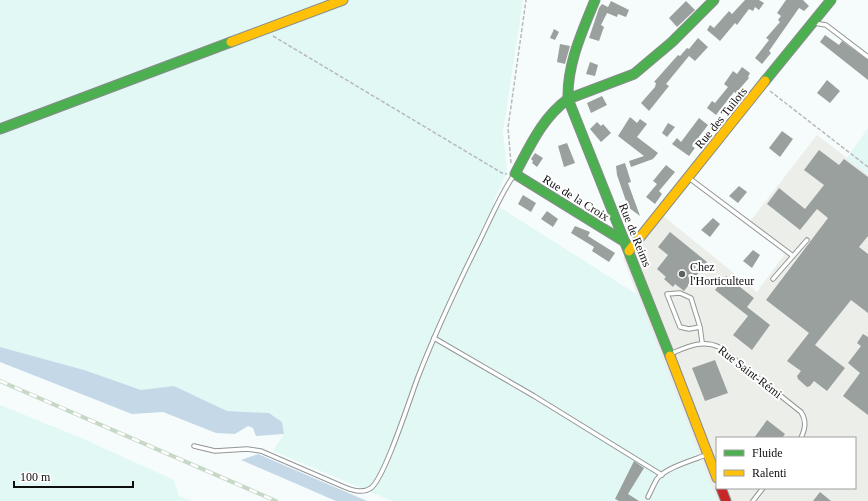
<svg xmlns="http://www.w3.org/2000/svg" width="868" height="501" font-family="Georgia,serif">
  <rect width="100%" height="100%" fill="#f5fcfb"/>
  <!-- industrial -->
  <path fill="#eceeea" fill-rule="evenodd" d="M817 135 868 174V501H717L623 258 661 214 757 292 786 252 748 224ZM717 438H855V488H717Z"/>
  <!-- farmland -->
  <g fill="#e2f8f5">
    <polygon points="0,0 523,0 503,132 507,172 493,203 638,295 717,501 392,501 273,451 284,434 282,422 269,413 227,411 174,386 141,391 84,370 0,347"/>
    <polygon points="868,128 868,174 847,158"/>
    <polygon points="0,405 79,437 174,480 179,496 191,501 0,501"/>
  </g>
  <!-- forest -->
  <g fill="#c4d8e8">
    <polygon points="0,347 84,370 141,390 174,386 227,411 269,413 282,422 284,434 256,436 253,428 248,426 235,434 216,433 163,412 132,414 0,362"/>
    <polygon points="258,454 367,501 336,501 241,460"/>
  </g>
  <!-- building -->
  <g fill="#9aa09e">
    <polygon points="745,0 759,0 764,3 759,10 755,7 753,11 749,9 737,25 735,23 720,41 707,30 710,25 714,28 729,11 732,14"/>
    <polygon points="786,0 803,0 809,6 804,11 799,8 769,51 771,53 762,64 755,58 769,40 766,38 780,22 778,20 781,16 777,13"/>
    <polygon points="611,1 629,10 626,17 618,14 617,17 607,13 601,25 604,27 599,41 589,38 599,8 602,4 608,7"/>
    <polygon points="686,1 695,10 677,27 669,18"/>
    <polygon points="554,29 559,32 555,40 550,38"/>
    <polygon points="825,35 839,45 842,41 868,60 868,80 820,42"/>
    <polygon points="698,38 708,47 695,61 689,56 666,84 669,86 649,111 641,103 655,87 656,83 654,82 678,55 680,56 687,48 689,49"/>
    <polygon points="560,44 570,46 565,64 557,62"/>
    <polygon points="590,62 598,65 595,76 586,74"/>
    <polygon points="742,67 750,73 748,77 749,78 736,93 734,92 716,115 707,108 712,101 715,103 728,87 724,84 733,71 737,74"/>
    <polygon points="827,80 840,91 830,103 817,93"/>
    <polygon points="602,96 607,105 591,113 587,103"/>
    <polygon points="630,117 637,123 640,119 647,124 637,137 658,153 653,159 631,167 629,161 644,156 618,136"/>
    <polygon points="699,118 708,125 692,146 695,148 689,156 672,144 677,138 681,142"/>
    <polygon points="597,122 601,126 603,124 611,133 601,142 590,129"/>
    <polygon points="668,123 675,127 667,137 662,133"/>
    <polygon points="782,131 793,139 780,157 769,148"/>
    <polygon points="567,143 575,163 564,167 558,146"/>
    <polygon points="819,150 839,165 844,159 868,177 868,236 859,247 868,254 868,313 851,300 815,345 845,368 827,391 814,381 810,386 807,387 798,379 797,376 801,371 787,361 809,333 766,300 828,218 817,209 800,230 767,204 779,188 805,209 824,185 804,170"/>
    <polygon points="535,153 543,158 537,167 532,163 533,161 531,159"/>
    <polygon points="625,163 631,182 628,183 640,216 628,207 617,175 616,166"/>
    <polygon points="666,165 675,172 659,191 662,194 655,204 646,197 657,184 653,181"/>
    <polygon points="739,186 747,192 738,203 729,196"/>
    <polygon points="523,195 536,203 531,212 518,204"/>
    <polygon points="547,211 558,219 553,227 541,219"/>
    <polygon points="713,218 720,224 710,237 701,230"/>
    <polygon points="575,226 590,232 588,236 615,253 609,262 592,251 594,247 571,233"/>
    <polygon points="670,232 707,262 684,291 675,284 673,287 664,279 666,277 657,269 668,255 658,247"/>
    <polygon points="753,250 760,255 752,268 743,261"/>
    <polygon points="726,276 754,298 747,307 770,325 752,350 733,335 748,316 715,290"/>
    <polygon points="863,334 868,337 868,415 843,396 860,373 848,363 861,346 857,343"/>
    <polygon points="715,360 728,393 705,401 692,368"/>
    <polygon points="767,420 785,434 782,438 754,438"/>
    <polygon points="634,461 644,468 628,494 639,501 619,501 615,499"/>
    <polygon points="820,492 831,501 813,501"/>
  </g>
  <g fill="none" stroke-linecap="round" stroke-linejoin="round">
    <defs>
      <g id="lane">
        <polyline points="814,23 826,25 868,57"/>
        <polyline points="689,178 793,256"/>
        <polyline points="773,279 807,240"/>
        <polyline points="700,327 689,329 680,327 667,294 680,293 691,298 700,327 702,342"/>
        <polyline points="434,338 534,396 662,475"/>
        <path d="M670 354C687 347 702 339 719 347L801 412C807 421 805 429 801 438"/>
        <path d="M194 446 215 451 247 449 261 451 342 486C351 490 362 494 371 488 385 477 410 398 418 377 436 331 457 286 479 242 490 220 500 195 514 175"/>
        <path d="M648 497C651 491 654 484 657 479 665 468 693 460 706 455"/>
        <polyline points="753,501 763,488"/>
      </g>
      <g id="fast">
        <path d="M595 0C582 32 567 64 568 99L670 356"/>
        <polyline points="765,81 831,0"/>
        <polyline points="0,129 231,42"/>
        <path d="M625 242 515 174C530 146 542 118 568 99L634 74 672 42 714 0"/>
      </g>
      <g id="slow">
        <polyline points="231,42 343,0"/>
        <polyline points="629,251 765,81"/>
        <polyline points="670,356 717,478"/>
      </g>
      <polyline id="jam" points="721,488 726,501"/>
    </defs>
    <!-- lane casing -->
    <use href="#lane" stroke="#939695" stroke-width="5.5"/>
    <!-- fast casing -->
    <use href="#fast" stroke="#898c8c" stroke-width="11"/>
    <!-- slow casing -->
    <use href="#slow" stroke="#898c8c" stroke-width="11"/>
    <!-- jam casing -->
    <use href="#jam" stroke="#898c8c" stroke-width="11"/>
    <!-- path -->
    <g stroke="#b8b9b9" stroke-width="1.5" stroke-dasharray="4 2" stroke-linecap="butt">
      <polyline points="273,36 502,173 507,174"/>
      <polyline points="770,91 868,167"/>
      <polyline points="511,163 508,128 526,0"/>
    </g>
    <!-- lane -->
    <use href="#lane" stroke="#fefffe" stroke-width="3.5"/>
    <!-- fast -->
    <use href="#fast" stroke="#4caf50" stroke-width="9"/>
    <!-- slow -->
    <use href="#slow" stroke="#ffc107" stroke-width="9"/>
    <!-- jam -->
    <use href="#jam" stroke="#c62828" stroke-width="9"/>
    <defs>
      <polyline id="rail" points="0,381 276,501"/>
    </defs>
    <!-- rail casing -->
    <use href="#rail" stroke="#c7d8c6" stroke-width="4"/>
    <!-- rail -->
    <use href="#rail" stroke="#fff" stroke-width="2.5" stroke-dasharray="8" stroke-linecap="butt"/>
  </g>
  <!-- markers -->
  <circle fill="#606262" stroke="#fff" stroke-width="1.5" cx="682" cy="274" r="4"/>
  <g text-anchor="middle" stroke-width="4" stroke-linejoin="round" paint-order="stroke">
    <!-- street labels -->
    <g font-size="12" fill="#0f0f0f" stroke="#fff">
      <text transform="translate(721 118) rotate(-51)" y="4">Rue des Tuilots</text>
      <text transform="translate(576 198) rotate(32)" y="4">Rue de la Croix</text>
      <text transform="translate(635 235) rotate(68)" y="4">Rue de Reims</text>
      <text transform="translate(750 372) rotate(38)" y="4">Rue Saint-Rémi</text>
    </g>
    <!-- poi labels -->
    <g font-size="12" fill="#0f0f0f" stroke="#fff" text-anchor="start">
      <text x="690" y="271">Chez<tspan x="690" dy="14">l'Horticulteur</tspan></text>
    </g>
  </g>
  <!-- legend -->
  <rect x="716" y="437" width="140" height="52" fill="#ffffff" stroke="#9f9f9f"/>
  <rect x="724" y="450" width="20" height="6" fill="#4caf50" stroke="#9f9f9f"/>
  <text x="752" y="457" font-size="12" fill="#0f0f0f">Fluide</text>
  <rect x="724" y="470" width="20" height="6" fill="#ffc107" stroke="#9f9f9f"/>
  <text x="752" y="477" font-size="12" fill="#0f0f0f">Ralenti</text>
  <!-- scale -->
  <path d="M14 481v6h119v-6" fill="none" stroke="#0f0f0f" stroke-width="2"/>
  <text x="20" y="481" font-size="12" fill="#0f0f0f" stroke="#ffffff" stroke-width="3" paint-order="stroke">100 m</text>
</svg>
